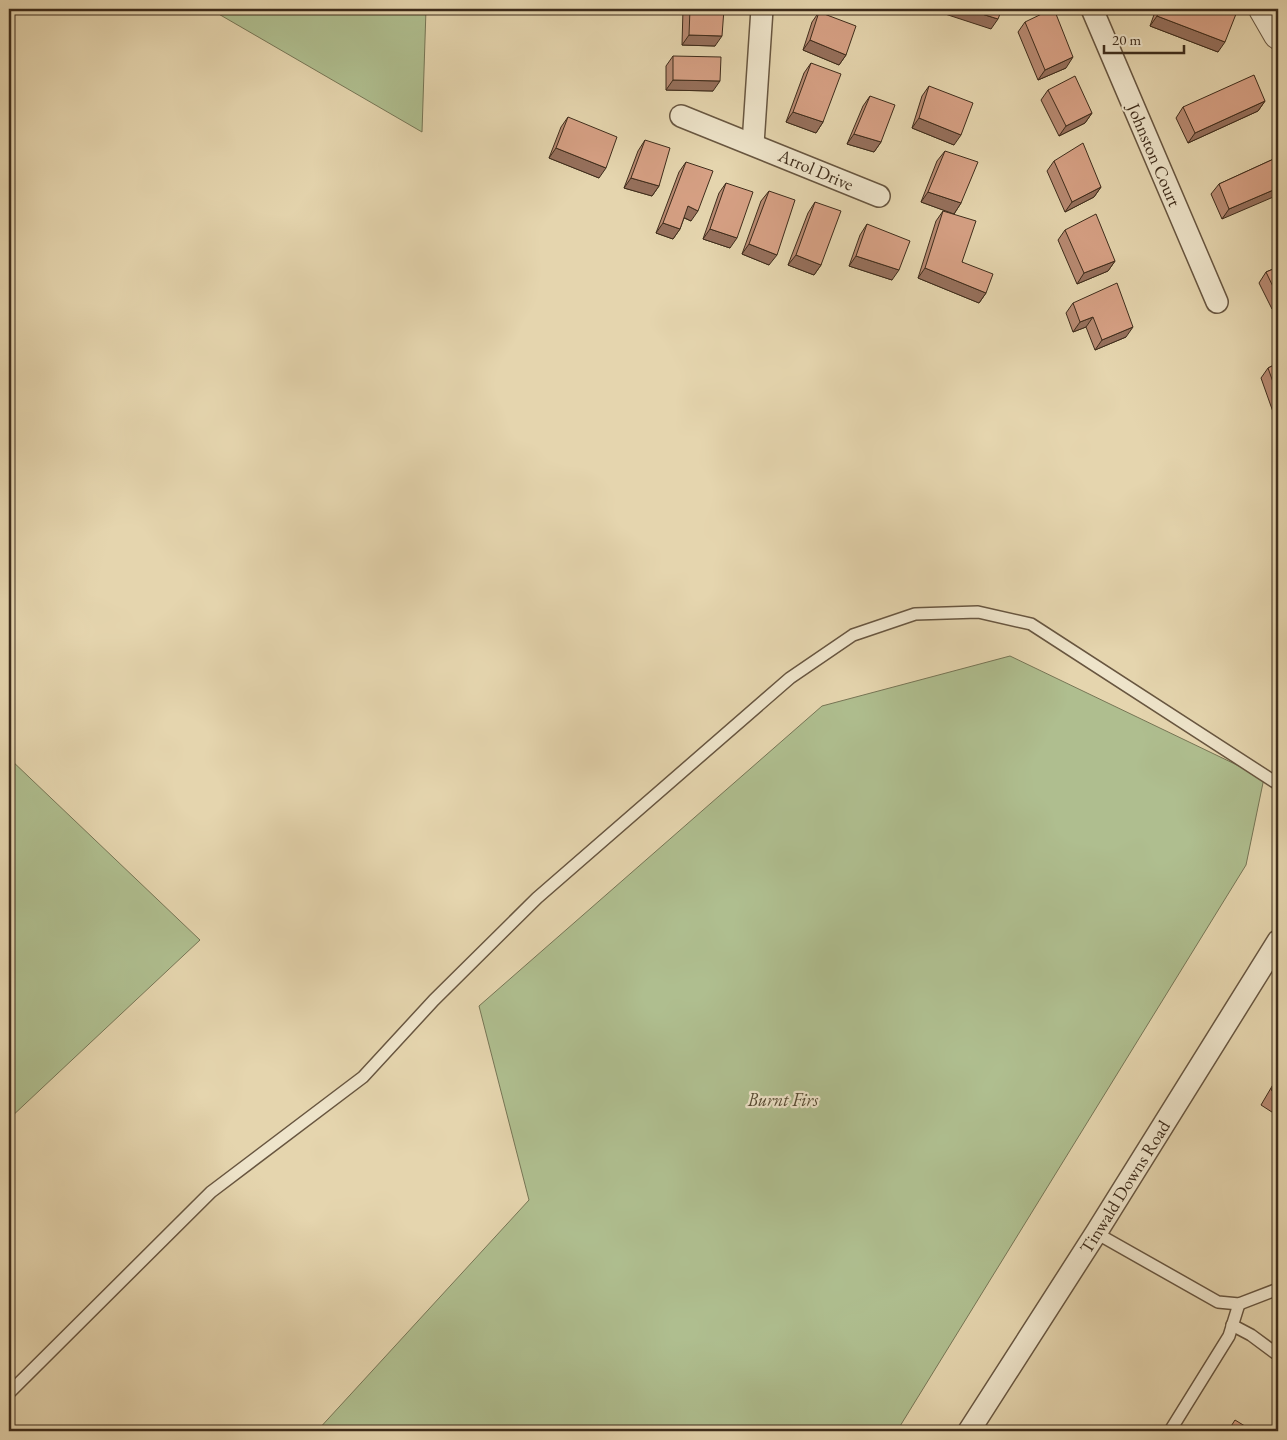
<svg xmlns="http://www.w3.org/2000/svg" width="1287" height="1440" font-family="'EB Garamond',serif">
  <rect width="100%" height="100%" fill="#e5d5ae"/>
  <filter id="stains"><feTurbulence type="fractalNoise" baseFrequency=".004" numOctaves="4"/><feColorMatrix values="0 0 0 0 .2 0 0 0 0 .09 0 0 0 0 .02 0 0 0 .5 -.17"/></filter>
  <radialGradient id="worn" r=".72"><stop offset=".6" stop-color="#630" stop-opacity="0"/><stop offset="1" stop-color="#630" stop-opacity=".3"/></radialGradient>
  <!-- green -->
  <g fill="#afbe8f" stroke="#767555">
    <polygon points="210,9 426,9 422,132"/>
    <polygon points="1010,656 1264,778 1246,865 897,1431 317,1431 529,1200 479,1006 822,706"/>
    <polygon points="9,758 200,940 9,1119"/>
  </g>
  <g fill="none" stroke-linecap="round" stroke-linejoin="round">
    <defs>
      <g id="service">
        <polyline points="1096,1233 1218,1302 1239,1304 1278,1289"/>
        <polyline points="1232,1325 1251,1335 1278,1355"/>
        <polyline points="9,1393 211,1192 363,1077 434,1000 537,898 790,678 853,635 915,614 978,612 1031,624 1278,784"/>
        <polyline points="1170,1431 1229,1336 1239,1304"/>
      </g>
      <g id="minor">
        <polyline points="1092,9 1217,302"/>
        <polyline points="681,116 879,196"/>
        <polyline points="753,144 762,9"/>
        <polyline points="969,1431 1096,1233 1278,941"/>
      </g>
      <polyline id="tertiary" points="1263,9 1278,35"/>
    </defs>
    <!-- service casing -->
    <use href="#service" stroke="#685640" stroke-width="14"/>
    <!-- minor casing -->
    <use href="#minor" stroke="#685640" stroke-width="24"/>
    <!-- tertiary casing -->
    <use href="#tertiary" stroke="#685640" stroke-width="30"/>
    <!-- service -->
    <use href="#service" stroke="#eee4ca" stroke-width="11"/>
    <!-- minor -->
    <use href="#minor" stroke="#eee4ca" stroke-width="21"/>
    <!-- tertiary -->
    <use href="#tertiary" stroke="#eee4ca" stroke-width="28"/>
  </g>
  <!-- wall -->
  <g fill="#b88a72" stroke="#3e2c1b">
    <polygon points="683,9 724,9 715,46 682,45"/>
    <polygon points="1156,9 1221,9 1218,52 1150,26"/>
    <polygon points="819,12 846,55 839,65 803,50 812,22"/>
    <polygon points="1025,22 1066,68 1038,80 1018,32"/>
    <polygon points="673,56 713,91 666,90 666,66"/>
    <polygon points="811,63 823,122 816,133 786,122 804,73"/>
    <polygon points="929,86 954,145 912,128 922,96"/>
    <polygon points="1048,90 1092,113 1085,123 1059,136 1041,100"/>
    <polygon points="870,96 881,142 874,152 847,144 863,106"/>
    <polygon points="1265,101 1258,111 1188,143 1176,118 1183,107"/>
    <polygon points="568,117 599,178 549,158 561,127"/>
    <polygon points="645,140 659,186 652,196 624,188 638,151"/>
    <polygon points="945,151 961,203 954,214 921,202 937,161"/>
    <polygon points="1278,157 1222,219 1211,194 1219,184"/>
    <polygon points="1054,161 1101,187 1094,197 1065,212 1047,171"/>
    <polygon points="686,162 691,221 684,218 680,229 673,239 656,233 679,172"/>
    <polygon points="726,183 730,248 703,239 719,193"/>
    <polygon points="769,191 769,265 742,254 761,201"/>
    <polygon points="815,202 821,265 814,275 788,265 808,213"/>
    <polygon points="943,211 962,262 986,293 979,303 918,278 936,221"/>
    <polygon points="867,224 892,280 849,266 860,235"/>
    <polygon points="1065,230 1115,261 1108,271 1077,284 1058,240"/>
    <polygon points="1278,267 1278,306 1272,309 1259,283 1266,272"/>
    <polygon points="1073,303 1126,337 1095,350 1086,327 1073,332 1066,313"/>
    <polygon points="1278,363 1278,426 1261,378 1268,368"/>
    <polygon points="1278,1076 1278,1116 1261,1105"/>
  </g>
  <!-- shaded-wall -->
  <g fill="#96705c" stroke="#3e2c1b">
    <polygon points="946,9 966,9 998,19 991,29 942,13"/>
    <polygon points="1157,16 1225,42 1218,52 1150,26"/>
    <polygon points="689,35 722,36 715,46 682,45"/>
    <polygon points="810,40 846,55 839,65 803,50"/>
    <polygon points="1073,57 1066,68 1038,80 1045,70"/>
    <polygon points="673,80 720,81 713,91 666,90"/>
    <polygon points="1265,101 1258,111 1188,143 1195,133"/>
    <polygon points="793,112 823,122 816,133 786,122"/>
    <polygon points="1092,113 1085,123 1059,136 1066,126"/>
    <polygon points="919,118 961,135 954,145 912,128"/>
    <polygon points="854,134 881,142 874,152 847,144"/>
    <polygon points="556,148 606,168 599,178 549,158"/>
    <polygon points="631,178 659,186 652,196 624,188"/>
    <polygon points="1101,187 1094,197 1065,212 1072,202"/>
    <polygon points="1278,188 1278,195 1222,219 1229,209"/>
    <polygon points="928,192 961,203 954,214 921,202"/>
    <polygon points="688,206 698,211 691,221 681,216"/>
    <polygon points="663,223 680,229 673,239 656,233"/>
    <polygon points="710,229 737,238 730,248 703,239"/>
    <polygon points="749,244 777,255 769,265 742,254"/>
    <polygon points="796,255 821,265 814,275 788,265"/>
    <polygon points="856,256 899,270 892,280 849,266"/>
    <polygon points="1115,261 1108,271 1077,284 1084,273"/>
    <polygon points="925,268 986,293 979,303 918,278"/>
    <polygon points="1278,300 1278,306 1272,309"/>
    <polygon points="1093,317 1086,327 1073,332 1080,322"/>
    <polygon points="1133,327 1126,337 1095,350 1102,340"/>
  </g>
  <!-- building -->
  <g fill="#d6a084" stroke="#3e2c1b">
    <polygon points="690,9 724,9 722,36 689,35"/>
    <polygon points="966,9 1002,9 998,19"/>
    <polygon points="1052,9 1054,9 1073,57 1045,70 1025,22"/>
    <polygon points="1160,9 1221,9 1236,14 1225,42 1157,16"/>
    <polygon points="819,12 856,26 846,55 810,40"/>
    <polygon points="673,56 721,57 720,81 673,80"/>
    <polygon points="811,63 841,74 823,122 793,112"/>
    <polygon points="1254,75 1265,101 1195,133 1183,107"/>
    <polygon points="1075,76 1092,113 1066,126 1048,90"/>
    <polygon points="929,86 973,103 961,135 919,118"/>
    <polygon points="870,96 895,105 881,142 854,134"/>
    <polygon points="568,117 617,137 606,168 556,148"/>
    <polygon points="645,140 670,148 659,186 631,178"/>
    <polygon points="1083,143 1101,187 1072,202 1054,161"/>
    <polygon points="945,151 978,162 961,203 928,192"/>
    <polygon points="1278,157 1278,188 1229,209 1219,184"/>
    <polygon points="686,162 713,171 698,211 688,206 680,229 663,223"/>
    <polygon points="726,183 753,192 737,238 710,229"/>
    <polygon points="769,191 795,200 777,255 749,244"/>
    <polygon points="815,202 841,211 821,265 796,255"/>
    <polygon points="943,211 976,221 962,262 993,274 986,293 925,268"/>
    <polygon points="1096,214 1115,261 1084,273 1065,230"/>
    <polygon points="867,224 910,241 899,270 856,256"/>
    <polygon points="1278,267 1278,297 1266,272"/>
    <polygon points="1117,283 1133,327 1102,340 1093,317 1080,322 1073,303"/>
    <polygon points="1278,363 1278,396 1268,368"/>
    <polygon points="1278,1078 1278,1095 1271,1090"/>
    <polygon points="1235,1420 1253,1431 1228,1431"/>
  </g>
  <g text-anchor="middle" stroke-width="4.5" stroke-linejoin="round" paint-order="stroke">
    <!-- street labels -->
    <g font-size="18" fill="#3e2c1b" stroke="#eee4ca">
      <text transform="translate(1154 155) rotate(67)" y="6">Johnston Court</text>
      <text transform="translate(816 170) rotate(23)" y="6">Arrol Drive</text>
      <text transform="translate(1125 1187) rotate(-58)" y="6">Tinwald Downs Road</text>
    </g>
    <!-- park labels -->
    <g font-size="18" font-style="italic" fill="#554932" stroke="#eee4ca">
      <text x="783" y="1106">Burnt Firs</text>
    </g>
  </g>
  <!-- margin -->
  <rect width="1287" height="1440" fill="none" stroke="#e5d5ae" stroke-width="30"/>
  <rect x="10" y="10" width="1267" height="1420" fill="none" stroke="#3e2c1b" stroke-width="2.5"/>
  <rect x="15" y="15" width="1257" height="1410" fill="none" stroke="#3e2c1b"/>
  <!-- scale -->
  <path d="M1104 45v8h80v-8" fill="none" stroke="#3e2c1b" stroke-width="2.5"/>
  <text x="1112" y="45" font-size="15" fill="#3e2c1b" stroke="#eee4ca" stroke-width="4" paint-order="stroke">20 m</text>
  <rect width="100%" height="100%" filter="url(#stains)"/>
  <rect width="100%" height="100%" fill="url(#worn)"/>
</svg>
